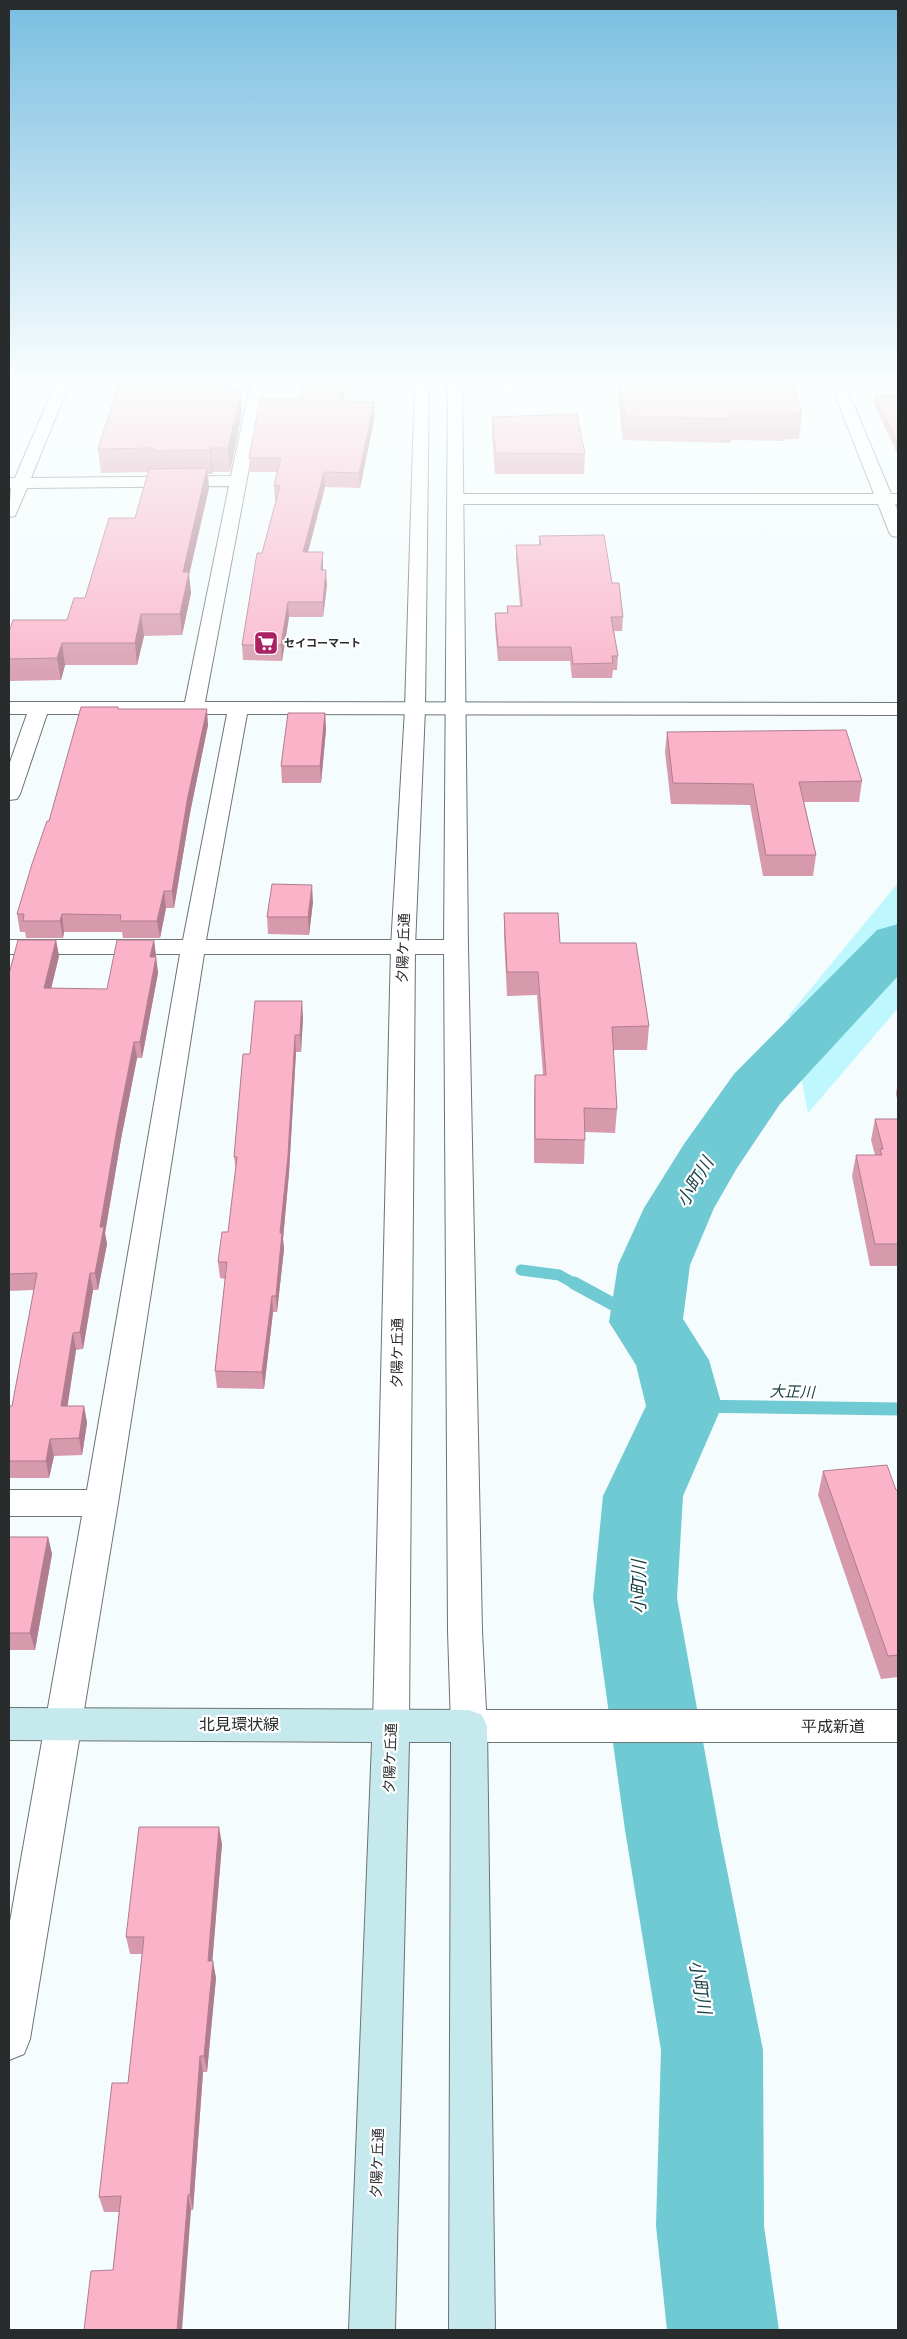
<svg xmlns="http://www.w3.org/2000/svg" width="907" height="2339" font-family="'Work Sans','Noto Sans JP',sans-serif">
  <rect width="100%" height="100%" fill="#f4fcfd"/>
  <!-- green -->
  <polygon fill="#bef8fe" points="898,883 898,1008 808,1113 789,1015"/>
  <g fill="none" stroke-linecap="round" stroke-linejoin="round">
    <!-- stream-far1 -->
    <polyline stroke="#70cad4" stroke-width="11" points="521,1270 559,1275 577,1285"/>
    <!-- stream -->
    <g stroke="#70cad4" stroke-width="13">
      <polyline points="574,1283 646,1322"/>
      <polyline points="684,1406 898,1409"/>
    </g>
    <!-- river -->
    <polygon fill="#70cad4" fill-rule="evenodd" points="898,924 898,976 780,1104 737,1168 714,1208 690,1265 683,1319 709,1360 722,1406 683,1496 677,1598 719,1830 763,2050 764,2226 779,2330 667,2330 656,2226 661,2050 625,1830 593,1598 603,1496 646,1406 636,1365 609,1322 618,1265 644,1208 684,1144 734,1074 877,930"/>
    <defs>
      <g id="minor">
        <polygon points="58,377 72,377 31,478 231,476 252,377 266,377 205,702 898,703 898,715 247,714 206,940 456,940 464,942 468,947 464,952 456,954 204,954 118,1503 30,2039 24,2054 9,2060 9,1927 82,1516 9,1516 9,1490 87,1490 180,954 9,954 9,940 183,940 227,714 47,714 20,794 17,799 9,800 9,765 27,714 9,714 9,702 185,702 229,486 27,488 15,516 9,517 11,488 9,488 9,478 15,478"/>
        <polygon points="828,377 842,377 891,494 898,494 898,504 895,504 898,512 898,537 892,536 889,532 878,504 456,504 450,503 448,499 450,495 456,494 874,494"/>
      </g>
      <g id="tertiary">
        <polygon points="415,377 429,377 425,709 415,947 409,1725 404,1736 391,1741 378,1736 373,1725 391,947 405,709"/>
        <polygon points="448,377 462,377 468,947 482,1631 486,1710 898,1710 898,1742 469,1742 456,1737 451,1726 448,1631 444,947"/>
      </g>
      <polygon id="secondary" points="9,1708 469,1710 482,1715 487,1726 495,2330 449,2330 451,1742 409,1742 395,2330 349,2330 372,1742 9,1740"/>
    </defs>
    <!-- minor casing -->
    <use href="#minor" stroke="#6c7475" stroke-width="2"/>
    <!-- tertiary casing -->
    <use href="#tertiary" stroke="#6c7475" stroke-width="2"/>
    <!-- secondary casing -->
    <use href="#secondary" stroke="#6c7475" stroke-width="2"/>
    <!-- minor -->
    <use href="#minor" fill="#fff" fill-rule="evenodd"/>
    <!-- tertiary -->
    <use href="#tertiary" fill="#fff" fill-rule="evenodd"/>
    <!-- secondary -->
    <use href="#secondary" fill="#c5e9ed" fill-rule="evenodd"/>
  </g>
  <!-- wall -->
  <g fill="#d79aad">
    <polygon points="146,377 236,377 233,390 241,390 242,413 230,472 213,472 212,474 208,474 209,488 189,575 191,593 182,635 144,636 137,665 65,665 61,680 9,681 9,632 67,620 85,598 135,518 148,472 101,473 98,449 144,382"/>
    <polygon points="304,377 342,377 342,381 344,394 343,399 375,416 360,488 325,487 308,552 323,552 323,570 327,585 323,617 289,617 282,661 243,660 242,645 262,553 276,500 275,500 274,485 277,472 250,472 249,458 300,399"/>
    <polygon points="617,377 790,377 802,414 799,439 785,439 785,441 731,440 730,443 623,440 617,388"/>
    <polygon points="898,395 898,455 874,404 875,396"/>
    <polygon points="492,417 585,454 584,474 495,474 492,437"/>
    <polygon points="539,536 612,583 623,617 622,631 614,631 618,656 617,670 613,670 612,678 572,678 570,661 498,661 495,627 495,613 507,613 507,606 520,606 516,559 516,545 539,545"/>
    <polygon points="118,707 118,709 208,725 190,813 174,908 166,908 160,938 123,938 122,932 64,932 63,938 26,938 25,932 20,932 17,914 49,821"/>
    <polygon points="325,713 326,730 321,783 282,783 281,766"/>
    <polygon points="667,732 862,781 859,802 804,802 816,855 813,876 763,876 750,805 671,804 665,752"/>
    <polygon points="313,902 309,935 268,934 267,917"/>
    <polygon points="504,913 560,943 649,1026 647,1050 613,1050 617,1109 615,1133 585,1132 584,1164 534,1163 534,1098 535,1075 543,1075 537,995 507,996 504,936"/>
    <polygon points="56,940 59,956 51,989 107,989 154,940 158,973 142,1058 137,1058 121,1139 105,1233 107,1244 98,1290 93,1290 83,1349 76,1350 67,1406 84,1406 87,1423 82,1455 54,1456 49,1478 9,1478 9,1406 12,1406 34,1290 9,1291 9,974"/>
    <polygon points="303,1017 301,1052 296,1052 289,1173 283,1239 284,1249 277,1312 273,1312 264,1389 217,1388 215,1371 225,1279 220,1278 218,1262 228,1232 236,1170 234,1157 250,1054"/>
    <polygon points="898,1080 898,1103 896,1094"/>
    <polygon points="875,1119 898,1119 898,1266 870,1266 852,1176 856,1155 875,1155 871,1140"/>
    <polygon points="823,1471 898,1490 898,1677 881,1679 818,1495"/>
    <polygon points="9,1537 48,1537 52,1554 35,1650 9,1650"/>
    <polygon points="222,1844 212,1961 216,1978 207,2072 203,2072 193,2210 191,2210 113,2270 119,2212 104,2212 99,2197 128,2083 142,1954 130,1954 126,1937"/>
  </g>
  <!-- shaded-wall -->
  <g fill="#af7d8d">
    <polygon points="229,377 236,377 227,413 225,390"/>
    <polygon points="343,381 344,394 341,413 340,399"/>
    <polygon points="241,390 242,413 230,472 228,448"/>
    <polygon points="374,402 375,416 360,488 359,473"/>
    <polygon points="211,448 213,472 212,474 210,450"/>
    <polygon points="207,468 209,488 189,575 191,593 182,635 180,614 183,572"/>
    <polygon points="324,472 325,487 304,567 303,552"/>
    <polygon points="323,552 323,567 322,585 321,570"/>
    <polygon points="326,570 327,585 323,617 323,602"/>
    <polygon points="288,602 289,617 282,661 281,645"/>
    <polygon points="141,614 144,636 137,665 135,643"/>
    <polygon points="62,643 65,665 61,680 57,658"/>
    <polygon points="207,709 208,725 190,813 174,908 172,891 188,796"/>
    <polygon points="325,713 326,730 321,783 320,766"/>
    <polygon points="312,885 313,902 309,935 308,917"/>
    <polygon points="164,891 166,908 160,938 157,921"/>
    <polygon points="62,914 64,932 63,938 60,921"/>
    <polygon points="56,940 59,956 47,1005 44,988"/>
    <polygon points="154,940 156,956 153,973 150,957"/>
    <polygon points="156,957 158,973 142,1058 140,1042"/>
    <polygon points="302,1001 303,1017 301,1052 300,1035"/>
    <polygon points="295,1035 296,1052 289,1173 283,1239 284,1249 277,1312 276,1296"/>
    <polygon points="134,1042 137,1058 121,1139 105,1233 107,1244 98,1290 95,1273 100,1227 118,1123"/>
    <polygon points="90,1273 93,1290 83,1349 80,1332"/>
    <polygon points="272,1296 273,1312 264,1389 262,1372"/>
    <polygon points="73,1333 76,1350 65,1423 61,1406"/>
    <polygon points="84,1406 87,1423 82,1455 79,1438"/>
    <polygon points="50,1439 54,1456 49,1478 46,1461"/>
    <polygon points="48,1537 52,1554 35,1650 30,1633"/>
    <polygon points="219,1827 222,1844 211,1978 208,1961"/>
    <polygon points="213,1961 216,1978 207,2072 204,2056"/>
    <polygon points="200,2056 203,2072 193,2210 190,2195"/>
    <polygon points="188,2195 191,2210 182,2330 177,2330"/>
  </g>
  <!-- building -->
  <g fill="#fab3c9" stroke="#af7d8d">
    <polygon points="146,377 229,377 225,390 241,390 228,448 211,448 210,450 153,451 153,448 98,449 119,383 144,382"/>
    <polygon points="304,377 340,377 340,381 343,381 340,399 347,399 347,402 374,402 359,473 324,472 303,552 323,552 321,570 326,570 323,602 288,602 281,645 242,645 257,553 262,553 280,486 274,485 281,458 249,458 260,399 300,399"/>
    <polygon points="620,377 790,377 802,414 787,414 788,416 732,416 733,419 625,416"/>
    <polygon points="898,395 898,444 875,396"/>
    <polygon points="577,414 585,454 496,453 492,417"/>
    <polygon points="207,468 183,572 189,572 180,614 141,614 135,643 62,643 57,658 9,659 9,632 13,620 67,620 74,598 85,598 109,518 135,518 149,469"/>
    <polygon points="604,535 612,583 619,583 623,617 611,617 618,656 612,656 613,663 573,664 571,647 498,647 495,613 508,613 507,606 522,606 516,545 541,545 539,536"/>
    <polygon points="81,707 118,707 118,709 207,709 188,796 172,891 164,891 157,921 120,921 121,915 62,914 60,921 23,921 24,914 17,914 32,864 47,821 49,821"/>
    <polygon points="288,713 325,713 320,766 281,766"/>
    <polygon points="846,730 862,781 799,782 816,855 766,855 753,784 673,783 667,732"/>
    <polygon points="272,884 312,885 308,917 267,917"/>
    <polygon points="504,913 558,913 560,943 636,943 649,1026 612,1027 617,1109 584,1108 585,1140 535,1139 535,1075 546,1075 538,972 507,972"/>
    <polygon points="18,940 56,940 44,988 107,989 117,940 154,940 150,957 156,957 140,1042 134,1042 118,1123 100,1227 104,1227 95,1273 90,1273 80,1332 73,1333 61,1406 84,1406 79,1438 50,1439 46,1461 9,1461 9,1406 12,1406 37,1273 9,1274 9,974"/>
    <polygon points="255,1001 302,1001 300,1035 295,1035 288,1156 280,1233 282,1233 276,1296 272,1296 262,1372 215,1371 227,1262 218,1262 222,1232 228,1232 237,1157 234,1157 243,1054 250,1054"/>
    <polygon points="875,1119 898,1119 898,1244 875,1244 856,1155 882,1155 880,1149 883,1149"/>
    <polygon points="887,1465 896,1490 898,1490 898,1655 888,1656 823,1471"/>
    <polygon points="9,1537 48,1537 30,1633 9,1633"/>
    <polygon points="139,1827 219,1827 208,1961 213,1961 204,2056 200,2056 190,2195 188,2195 177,2330 84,2330 91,2271 113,2270 121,2196 99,2197 112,2083 128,2083 144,1937 126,1937"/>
  </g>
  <!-- sky -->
  <linearGradient id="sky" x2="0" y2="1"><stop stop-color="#78bde0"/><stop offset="0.54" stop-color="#fafefe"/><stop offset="1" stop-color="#fafefe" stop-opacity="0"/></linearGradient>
  <rect width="907" height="704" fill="url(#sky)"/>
  <!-- icons -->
  <defs>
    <symbol id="supermarket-square" viewBox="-11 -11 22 22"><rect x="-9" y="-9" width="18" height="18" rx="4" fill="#ac2162" stroke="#fff"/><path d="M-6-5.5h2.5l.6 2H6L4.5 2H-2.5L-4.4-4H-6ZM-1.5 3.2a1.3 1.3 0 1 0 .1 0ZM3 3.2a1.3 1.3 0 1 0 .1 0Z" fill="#fff"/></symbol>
  </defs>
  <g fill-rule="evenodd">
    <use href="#supermarket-square" x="252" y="629" width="28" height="28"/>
  </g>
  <g text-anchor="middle" stroke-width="4.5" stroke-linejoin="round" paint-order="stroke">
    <!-- far-poi labels -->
    <g font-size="11" font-weight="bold" fill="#292c2d" stroke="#fff" text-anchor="start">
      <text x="284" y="647">セイコーマート</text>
    </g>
    <!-- street labels -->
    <g font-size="14" fill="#292c2d" stroke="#fff">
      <text transform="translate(403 948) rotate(-88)" y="5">夕陽ケ丘通</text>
      <text transform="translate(397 1353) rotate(-89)" y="5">夕陽ケ丘通</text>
      <text transform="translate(390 1758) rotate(-88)" y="5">夕陽ケ丘通</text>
      <text transform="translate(377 2163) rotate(-88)" y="5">夕陽ケ丘通</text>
    </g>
    <!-- water labels -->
    <g font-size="15" font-style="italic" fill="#184247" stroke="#fff">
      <text transform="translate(792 1392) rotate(1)" y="5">大正川</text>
    </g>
    <!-- near-street labels -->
    <g font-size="16" fill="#292c2d" stroke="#fff">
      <text x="239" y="1730">北見環状線</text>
      <text x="833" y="1732">平成新道</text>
    </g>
    <!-- near-water labels -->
    <g font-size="18" font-style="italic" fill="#184247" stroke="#fff">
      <text transform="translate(695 1182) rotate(-59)" y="6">小町川</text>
      <text transform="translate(639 1587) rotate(-90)" y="6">小町川</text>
      <text transform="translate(700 1987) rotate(80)" y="6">小町川</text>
    </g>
  </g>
  <!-- border -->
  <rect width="907" height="2339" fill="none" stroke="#292c2d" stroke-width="20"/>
</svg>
